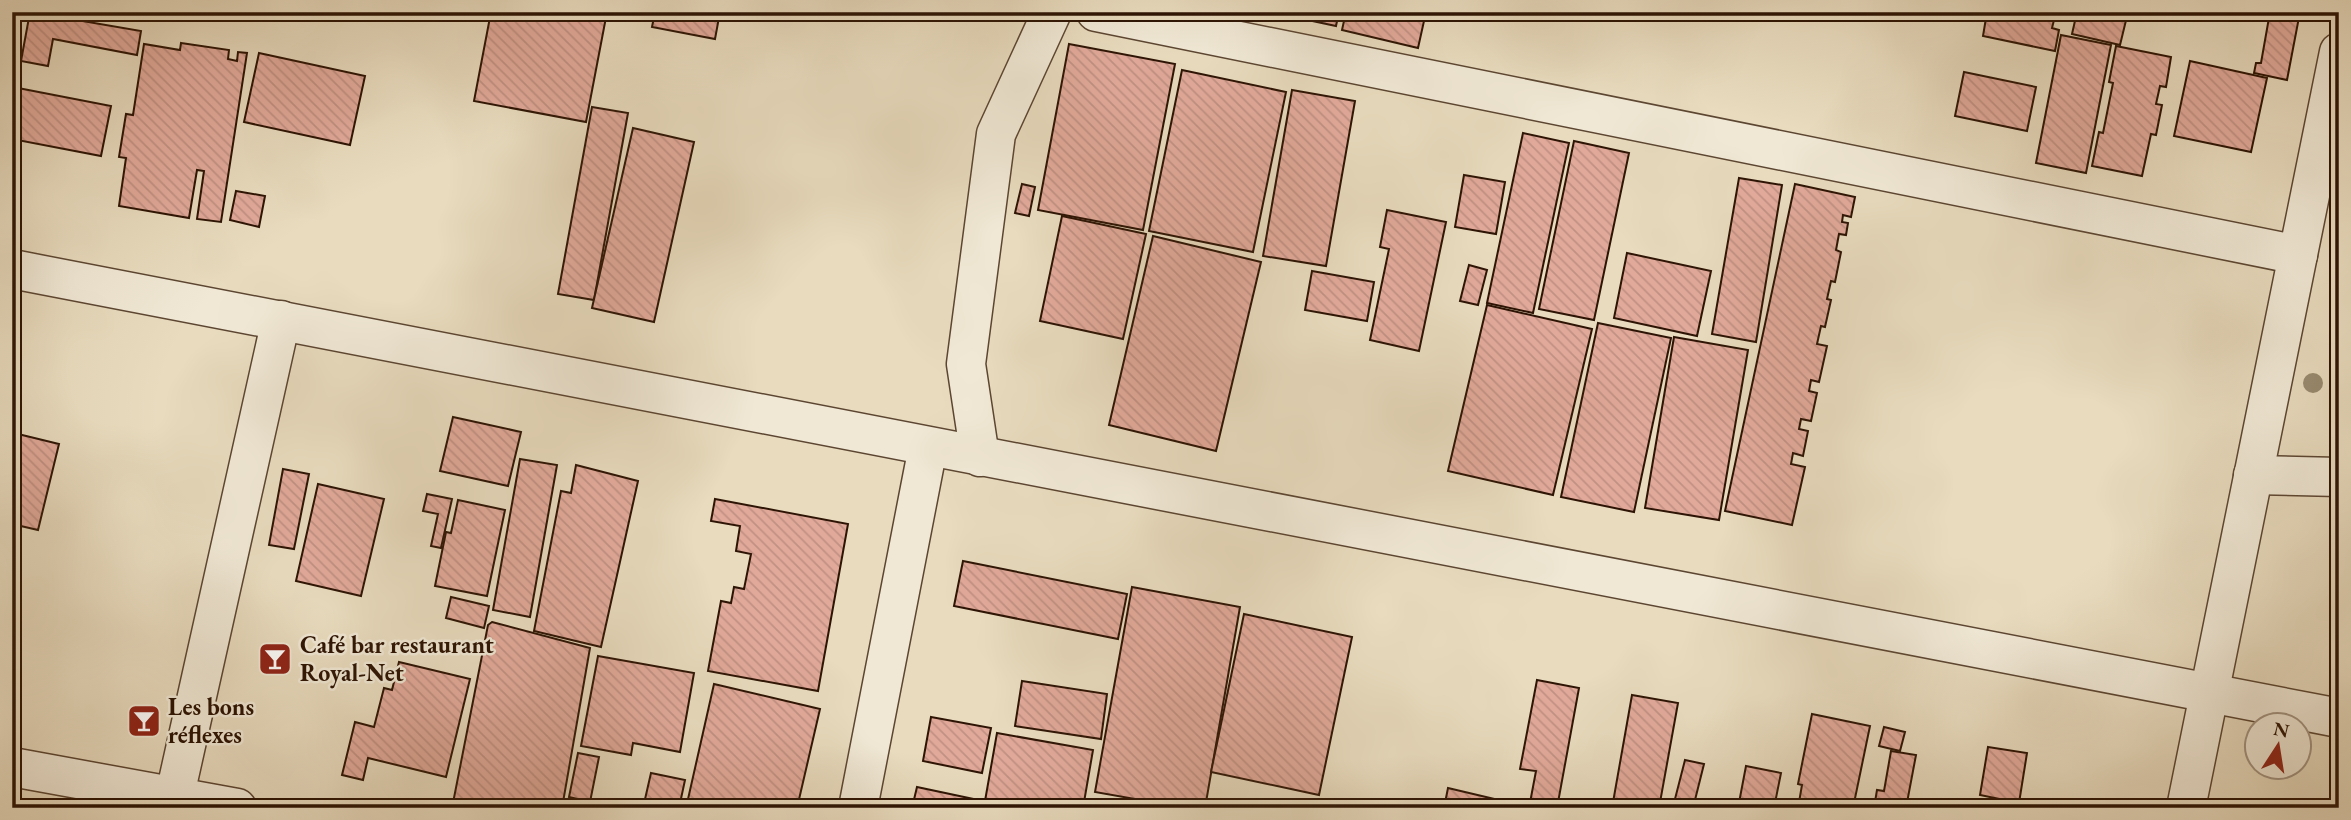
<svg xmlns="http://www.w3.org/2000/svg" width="2351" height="820" font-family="'EB Garamond',serif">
  <defs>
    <pattern id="building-back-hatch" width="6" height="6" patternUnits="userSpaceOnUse" patternTransform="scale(1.75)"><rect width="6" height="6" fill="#e1a99a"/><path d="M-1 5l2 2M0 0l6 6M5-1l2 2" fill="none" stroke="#c19183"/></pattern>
  </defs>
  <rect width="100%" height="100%" fill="#e8dbbe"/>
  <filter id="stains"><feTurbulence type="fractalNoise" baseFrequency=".00286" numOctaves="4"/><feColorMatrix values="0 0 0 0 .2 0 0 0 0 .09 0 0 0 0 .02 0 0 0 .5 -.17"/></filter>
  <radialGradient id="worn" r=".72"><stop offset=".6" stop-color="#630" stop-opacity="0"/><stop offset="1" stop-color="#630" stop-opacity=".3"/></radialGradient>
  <!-- building -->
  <g fill="url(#building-back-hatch)" stroke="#2d1404" stroke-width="2">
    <polygon points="30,12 141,31 137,55 53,39 48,66 21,61"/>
    <polygon points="491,12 607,12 586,122 474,101"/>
    <polygon points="655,12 720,12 715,39 652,27"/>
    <polygon points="1270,12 1339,12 1336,26"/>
    <polygon points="1346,12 1426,12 1418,48 1342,30"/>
    <polygon points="1987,12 2056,12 2052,28 2059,30 2055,51 1983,36"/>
    <polygon points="2077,12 2128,12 2120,45 2072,34"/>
    <polygon points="2270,12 2300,12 2287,80 2254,73 2256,63 2261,63"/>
    <polygon points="2061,35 2111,45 2086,173 2036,163"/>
    <polygon points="181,43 229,50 228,59 237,61 238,52 247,53 221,222 197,219 204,171 197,170 189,218 119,206 126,158 119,157 126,114 133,115 144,44 180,50"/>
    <polygon points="1069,44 1175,64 1143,230 1038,210"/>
    <polygon points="2116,46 2171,57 2166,87 2160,86 2156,104 2162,105 2156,135 2151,134 2142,176 2092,166 2099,132 2103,133 2113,83 2109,82"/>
    <polygon points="259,53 365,76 350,145 244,122"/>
    <polygon points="2190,61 2267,78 2251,152 2174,136"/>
    <polygon points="1182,70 1286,92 1253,252 1149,231"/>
    <polygon points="1964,72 2036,87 2027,131 1955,116"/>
    <polygon points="18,88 111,106 101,156 12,139 12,118"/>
    <polygon points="1292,90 1355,101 1326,266 1263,256"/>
    <polygon points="592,107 628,113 594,300 558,294"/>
    <polygon points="633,128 694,142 654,322 592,308"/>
    <polygon points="1523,133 1569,143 1533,313 1487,303"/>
    <polygon points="1574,141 1629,153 1594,320 1539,309"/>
    <polygon points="1464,175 1505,182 1496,234 1455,227"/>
    <polygon points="1739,178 1782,185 1756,342 1712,334"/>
    <polygon points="1022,184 1035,187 1029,216 1015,213"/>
    <polygon points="1795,184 1855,197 1851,217 1843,215 1842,222 1848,223 1846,235 1839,234 1836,250 1841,252 1835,282 1831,281 1827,299 1831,300 1825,327 1821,326 1817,344 1827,346 1819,382 1811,380 1809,391 1817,393 1811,421 1801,419 1799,429 1808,431 1803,456 1793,453 1791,464 1805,467 1792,525 1725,511"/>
    <polygon points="236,191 265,196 259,227 230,220"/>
    <polygon points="1387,210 1446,222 1419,351 1370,340 1389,249 1380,247"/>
    <polygon points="1062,216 1146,234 1123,339 1040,321"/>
    <polygon points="1153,236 1261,262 1216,451 1109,425"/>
    <polygon points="1627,253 1711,271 1697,336 1614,318"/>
    <polygon points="1469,265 1487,270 1478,305 1460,301"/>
    <polygon points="1312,271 1374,282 1367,321 1305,310"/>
    <polygon points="1487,305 1592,329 1553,495 1448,471"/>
    <polygon points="1598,323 1671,338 1634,512 1561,497"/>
    <polygon points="1674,337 1748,350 1719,520 1645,508"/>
    <polygon points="453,417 521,432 508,486 440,471"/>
    <polygon points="18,434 59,444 38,530 12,524 12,457"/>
    <polygon points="520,459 557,465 530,617 493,610"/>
    <polygon points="576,465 638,481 601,647 534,631 561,491 571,493"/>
    <polygon points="283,469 309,474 294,549 269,545"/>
    <polygon points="318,484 384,499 361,596 296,581"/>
    <polygon points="427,494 452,499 441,548 431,546 438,514 423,511"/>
    <polygon points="715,499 848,524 818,691 708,671 721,601 731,603 734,587 744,589 751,554 736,551 740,526 711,521"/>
    <polygon points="458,500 505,510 487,596 435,586 446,532 451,533"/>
    <polygon points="963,561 1127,594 1118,639 954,606"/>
    <polygon points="1132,587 1240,607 1205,808 1186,808 1095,792"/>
    <polygon points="451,597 489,606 484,628 446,618"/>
    <polygon points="1244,614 1352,637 1319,795 1211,772"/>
    <polygon points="492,622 590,648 562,808 452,808 488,625"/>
    <polygon points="598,656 694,673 680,752 633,743 631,755 581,746"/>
    <polygon points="399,662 470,679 446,777 368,758 363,780 342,775 355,722 374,727 384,688 392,690"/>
    <polygon points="1537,680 1579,688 1557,808 1529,808 1536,771 1520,769"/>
    <polygon points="1022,681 1107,694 1101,739 1015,726"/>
    <polygon points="714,684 820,709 797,808 686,808"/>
    <polygon points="1632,695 1678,703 1659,808 1612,808"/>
    <polygon points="1812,714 1870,726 1853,808 1798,808 1802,785 1798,784"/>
    <polygon points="931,717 991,728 982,773 923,761"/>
    <polygon points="1884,727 1905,732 1900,751 1879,746"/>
    <polygon points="997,733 1093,750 1083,808 1027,808 985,801"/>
    <polygon points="1988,747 2027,753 2019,803 1980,795"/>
    <polygon points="1891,751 1916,755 1906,808 1874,808 1877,790 1884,791"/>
    <polygon points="578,753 599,757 590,802 569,797"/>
    <polygon points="1685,760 1704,764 1694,804 1675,799"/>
    <polygon points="1746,766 1781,773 1774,808 1738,808"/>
    <polygon points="651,773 685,780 679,808 643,808"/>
    <polygon points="917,787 1016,808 912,808"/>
    <polygon points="1448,788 1503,801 1502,808 1444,808"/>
  </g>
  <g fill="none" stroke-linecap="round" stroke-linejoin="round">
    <defs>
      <g id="minor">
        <polyline points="1096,12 2298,255"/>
        <polyline points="12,269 2339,718"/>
        <polyline points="980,457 966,364 996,134 1052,12"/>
        <polyline points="2253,475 2339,477"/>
        <polyline points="12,767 237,808"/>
        <polyline points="172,808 281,320"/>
        <polyline points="858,808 928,447"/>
        <polyline points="2186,808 2339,52"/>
      </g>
    </defs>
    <!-- minor casing -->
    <use href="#minor" stroke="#5c4632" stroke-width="41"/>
    <!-- minor -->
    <use href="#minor" stroke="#f0e8d5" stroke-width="38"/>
  </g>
  <!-- trees -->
  <circle fill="#988a6f" cx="2313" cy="383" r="10"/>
  <!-- icons -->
  <defs>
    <symbol id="bar-square" viewBox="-11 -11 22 22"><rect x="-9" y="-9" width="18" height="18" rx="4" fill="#8f2418" stroke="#f0e8d5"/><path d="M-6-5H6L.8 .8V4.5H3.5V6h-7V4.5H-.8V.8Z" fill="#fff"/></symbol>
  </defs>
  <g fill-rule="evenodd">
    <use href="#bar-square" x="256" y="640" width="38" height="38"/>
    <use href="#bar-square" x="125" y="702" width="38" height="38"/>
  </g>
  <g text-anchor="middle" stroke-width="5" stroke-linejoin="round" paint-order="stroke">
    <!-- poi labels -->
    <g font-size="24" font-weight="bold" fill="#2d1404" stroke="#f0e8d5" text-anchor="start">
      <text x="300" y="653">Café bar restaurant<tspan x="300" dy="28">Royal-Net</tspan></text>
      <text x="168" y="715">Les bons<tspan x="168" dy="28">réflexes</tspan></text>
    </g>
  </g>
  <!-- margin -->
  <rect width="2351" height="820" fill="none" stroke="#e8dbbe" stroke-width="42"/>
  <rect x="14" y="14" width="2323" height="792" fill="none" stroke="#2d1404" stroke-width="3.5"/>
  <rect x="21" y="21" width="2309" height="778" fill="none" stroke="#2d1404" stroke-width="2"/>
  <!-- north arrow -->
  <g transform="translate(2278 746) rotate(12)"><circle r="33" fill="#f0e8d5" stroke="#a29381" stroke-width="2"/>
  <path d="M0-5L12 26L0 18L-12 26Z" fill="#8f2418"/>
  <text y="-10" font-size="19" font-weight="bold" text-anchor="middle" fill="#2d1404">N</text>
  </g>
  <rect width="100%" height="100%" filter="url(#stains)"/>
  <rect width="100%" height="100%" fill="url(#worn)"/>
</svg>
